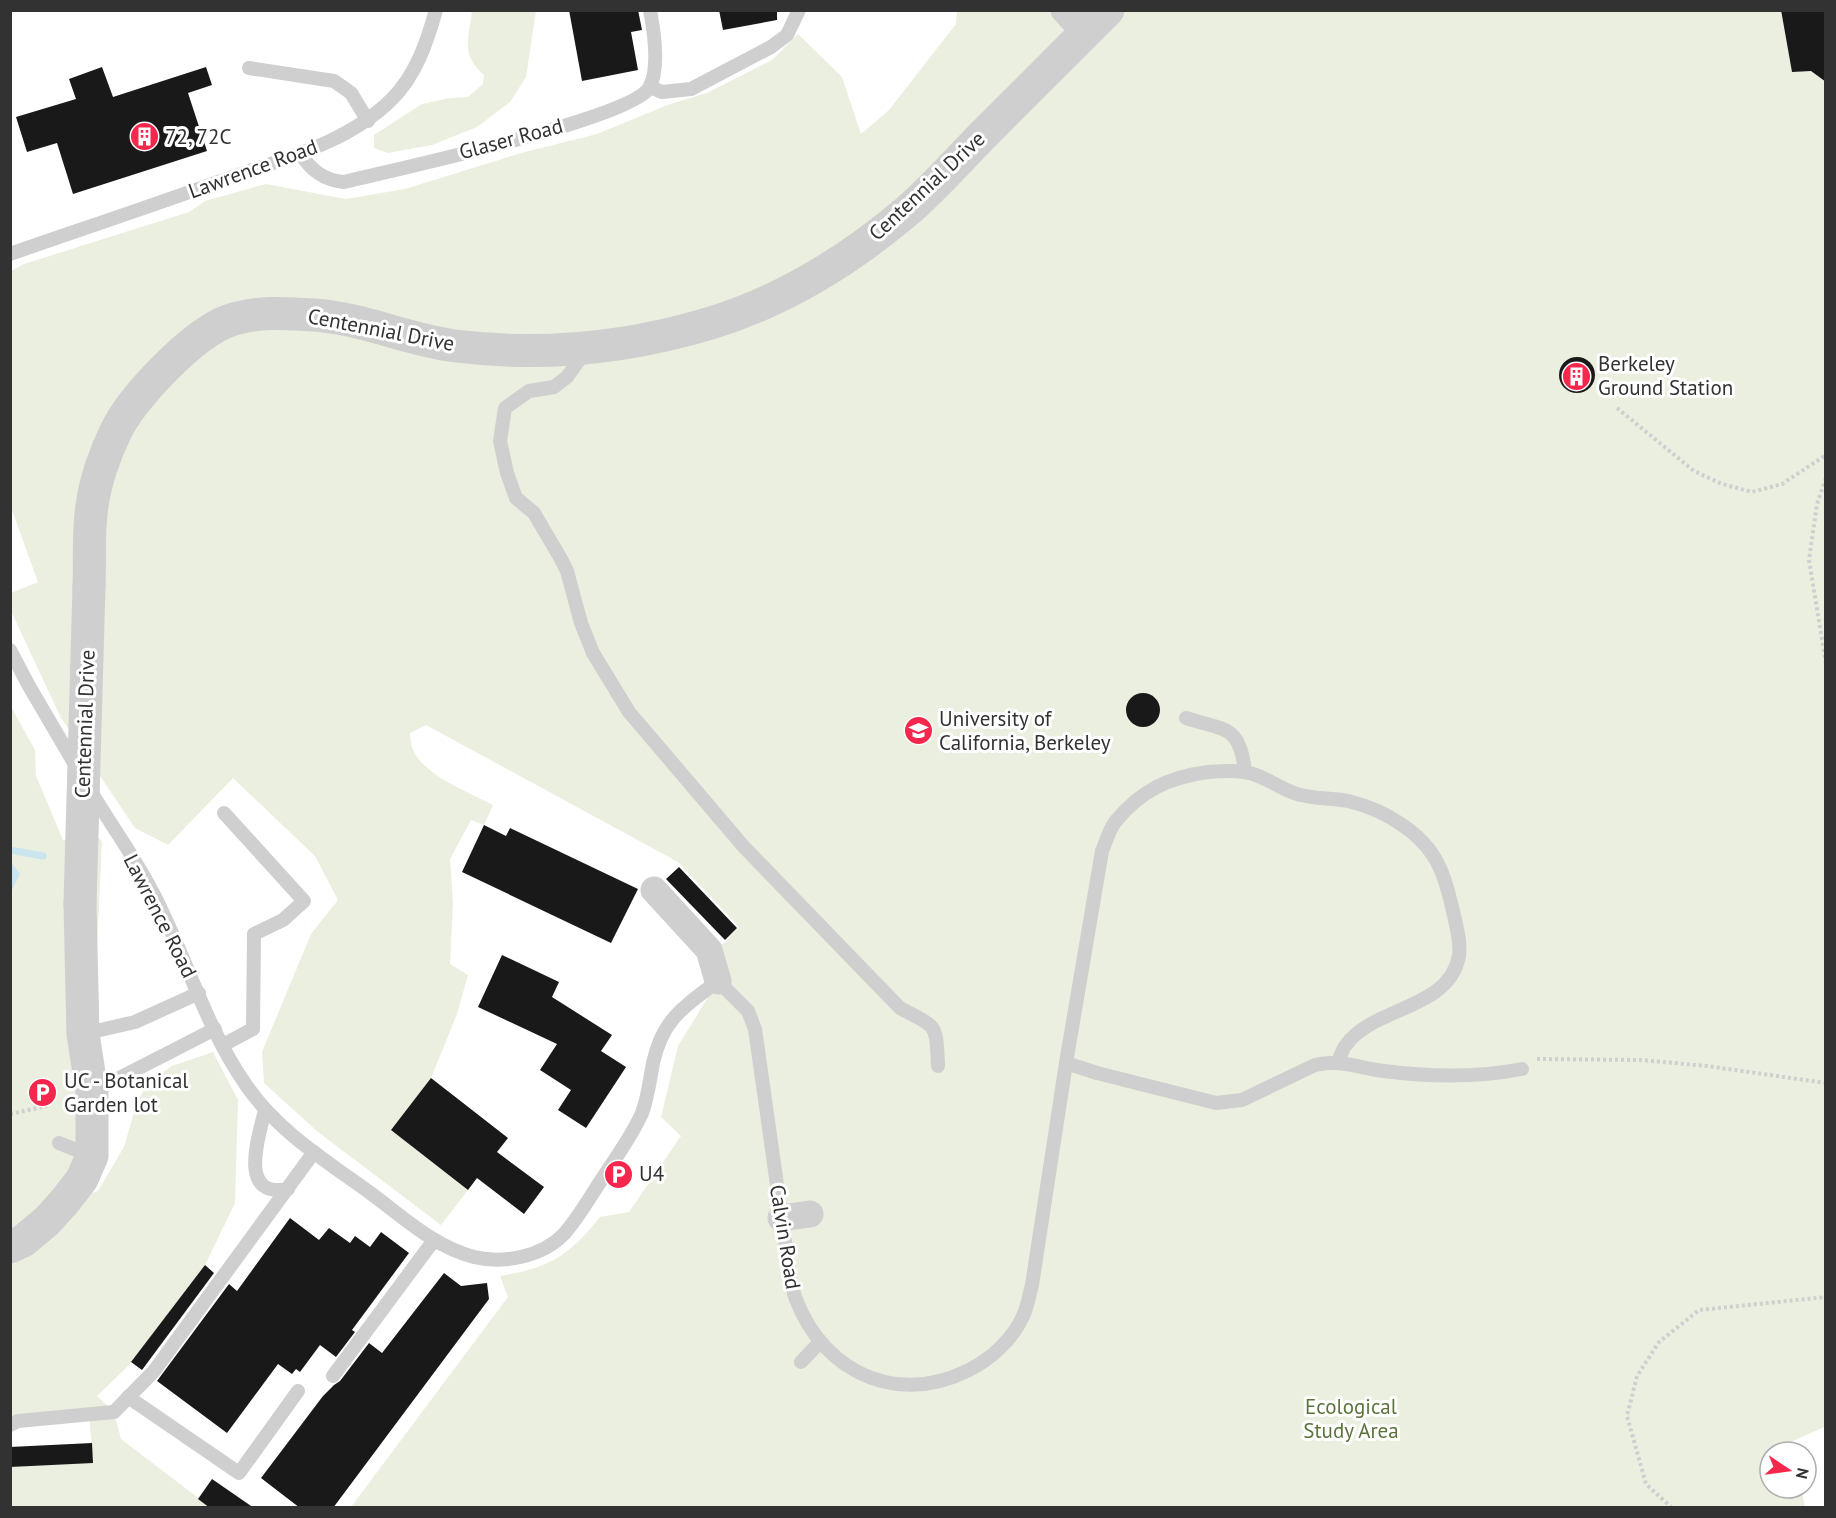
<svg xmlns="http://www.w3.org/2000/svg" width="1836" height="1518" font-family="'PT Sans',sans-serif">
  <rect width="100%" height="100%" fill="#fff"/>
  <!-- green -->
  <g fill="#eaefdf">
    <path d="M472 11H536L526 77 510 102 477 127 432 145 388 153 374 148V135L422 104 450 98 468 97 483 84 484 75C460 54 469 39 472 11Z"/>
    <path d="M957 11H1781L1792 71H1811L1826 82V1426L1791 1442 1793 1452H1770V1488H1801L1805 1507H351L508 1297 500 1276C549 1268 569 1256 600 1217L629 1212 681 1136 661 1117 678 1046 718 981 709 950 724 943 739 927 678 862 426 725 410 733C410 739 411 746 414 752 426 776 470 793 493 805L484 825 471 820 450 859 453 902 450 964 468 975 457 1014 431 1078 391 1130 468 1190 441 1225 318 1132 264 1083 262 1052 311 934 338 900 315 856 233 778 168 845 135 828 61 718 11 611V593L38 582 12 510H11V271L24 264 189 212 205 201 266 184 346 199 405 189 521 153 597 134 670 104 707 93 772 60 798 34 842 77 861 134 889 110 956 24Z"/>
    <polygon points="10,705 35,750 36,776 63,840 99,838 102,842 92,1051 92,1118 66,1201 98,1191 124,1147 137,1102 149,1082 172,1066 213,1052 238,1100 235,1203 205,1265 130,1364 97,1396 114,1412 121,1439 210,1507 11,1507 11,1467 93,1462 89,1414 11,1425"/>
  </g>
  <!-- water -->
  <polygon fill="#cae5f0" points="11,862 20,874 11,892 10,892"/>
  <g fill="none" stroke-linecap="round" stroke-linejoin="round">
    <!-- stream -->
    <polyline stroke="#cae5f0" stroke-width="7" points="10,850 43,856"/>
  </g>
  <!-- building -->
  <g fill="#191919">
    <polygon points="569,10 638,10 642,30 631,32 638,70 582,81"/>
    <polygon points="719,10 777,10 777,20 723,30"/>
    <polygon points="1781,10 1826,10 1826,82 1811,71 1792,72"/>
    <polygon points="102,67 113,97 206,67 212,85 188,93 207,151 73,194 57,143 27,152 16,117 76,99 69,79"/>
    <circle cx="1577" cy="375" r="18"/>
    <circle cx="1143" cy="710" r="17"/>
    <polygon points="484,825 506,836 510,828 638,889 611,943 462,872"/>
    <polygon points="679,867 737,928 725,940 666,879"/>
    <polygon points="502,955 559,982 552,997 612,1035 601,1051 626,1067 586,1128 558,1110 571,1090 540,1070 557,1044 478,1007"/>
    <polygon points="431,1078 508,1138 497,1152 544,1187 524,1214 477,1178 468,1190 391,1130"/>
    <polygon points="290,1218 319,1240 329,1228 350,1243 355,1236 370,1247 381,1232 409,1253 352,1330 355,1332 336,1357 320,1345 300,1372 296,1369 292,1374 278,1364 227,1433 157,1381 229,1284 237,1291"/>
    <polygon points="205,1265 214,1273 142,1370 131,1362"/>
    <polygon points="444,1273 461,1286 487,1283 489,1299 333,1508 300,1508 261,1478 323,1396 334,1385 340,1381 369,1343 382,1353"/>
    <polygon points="92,1443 93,1463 10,1467 10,1447"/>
    <polygon points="212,1479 254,1508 210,1508 198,1499"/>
  </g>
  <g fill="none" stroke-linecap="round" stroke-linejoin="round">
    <!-- path -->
    <g stroke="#cfcfcf" stroke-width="4" stroke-dasharray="3 3" stroke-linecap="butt">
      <polyline points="1617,408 1694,471 1722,484 1752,492 1782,484 1826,455"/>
      <polyline points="1826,478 1817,504 1809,560 1826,664"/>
      <polyline points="1537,1059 1641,1060 1707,1066 1826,1083"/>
      <polyline points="10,1114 47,1106"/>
      <polyline points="1672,1508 1646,1484 1627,1416 1637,1376 1659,1342 1699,1310 1826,1297"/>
    </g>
    <!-- service -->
    <g stroke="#cfcfcf" stroke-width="14">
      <polyline points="249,68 334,81 351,93 368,121"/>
      <polyline points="650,87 662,92 691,89 771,47 787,35 799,10"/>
      <path d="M300 153C311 170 323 180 344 182 392 170 630 119 649 88 660 69 654 31 650 10"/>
      <path d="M10 254C82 229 154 205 226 179 283 159 348 143 392 99 416 75 427 42 436 10"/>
      <path d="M583 349 580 359 567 377 554 387 529 391 505 408 500 441 507 473 516 498 534 513 561 559 567 571 581 623 593 653 629 712 744 847 900 1008C938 1028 936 1023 938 1066"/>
      <polyline points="10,650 29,686 77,768"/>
      <path d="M1186 718C1226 731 1240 725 1245 772"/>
      <path d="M90 790C111 825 136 859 154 895 186 957 206 1028 246 1085 278 1132 328 1162 373 1195 404 1218 435 1247 474 1257 503 1264 542 1257 564 1234 579 1217 590 1197 602 1179 616 1157 632 1136 642 1113 648 1097 650 1079 653 1063 663 1018 684 1007 718 981L748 1011 755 1029 791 1284C813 1365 890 1410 969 1370 991 1359 1013 1339 1023 1316 1028 1306 1029 1295 1032 1285L1066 1063 1102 851C1106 842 1109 830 1115 822 1140 791 1169 777 1208 772 1220 771 1233 770 1244 772 1262 774 1277 787 1294 793 1312 800 1334 797 1352 802 1384 810 1423 833 1438 864 1446 879 1449 895 1453 911 1456 925 1461 941 1459 956 1449 1010 1374 1006 1346 1045 1342 1050 1340 1057 1338 1062"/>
      <polyline points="83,1034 135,1022 199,993"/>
      <polyline points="223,1045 253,1029 254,934 283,920 304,901 224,813"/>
      <path d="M1066 1063 1097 1073 1216 1103 1242 1100 1315 1065C1339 1059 1360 1068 1384 1071 1430 1077 1476 1078 1522 1069"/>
      <polyline points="92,1092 215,1029"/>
      <path d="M265 1110C259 1136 237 1199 288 1189"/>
      <polyline points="59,1143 91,1156"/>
      <polyline points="801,1362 819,1343"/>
      <polyline points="333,1376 434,1240"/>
      <polyline points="128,1397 239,1473 298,1391"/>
      <polyline points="10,1425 18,1421 114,1412 154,1371 314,1152"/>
    </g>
    <!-- minor -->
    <g stroke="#cfcfcf" stroke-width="27">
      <polyline points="1064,10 1085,33"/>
      <polyline points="654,890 709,950 718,981"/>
      <polyline points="781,1218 810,1214"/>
    </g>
    <!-- tertiary -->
    <g stroke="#cfcfcf" stroke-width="33">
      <path d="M89 586C90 560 88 532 92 506 95 482 105 453 116 431 132 397 193 334 228 321 254 311 287 313 314 315 362 318 408 340 456 346 543 357 628 348 711 323 783 301 849 260 906 212 934 188 959 159 986 132 1026 92 1067 51 1108 10"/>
      <polyline points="10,1247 23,1241 47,1221 65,1201 82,1179 92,1156 92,1092 83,1034 80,904"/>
    </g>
    <!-- tertiary-bridge -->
    <polyline stroke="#cfcfcf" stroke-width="33" points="80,904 89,586"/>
  </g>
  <!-- icons -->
  <defs>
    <symbol id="building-disc" viewBox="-11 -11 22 22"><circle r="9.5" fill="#f5274d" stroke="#fff"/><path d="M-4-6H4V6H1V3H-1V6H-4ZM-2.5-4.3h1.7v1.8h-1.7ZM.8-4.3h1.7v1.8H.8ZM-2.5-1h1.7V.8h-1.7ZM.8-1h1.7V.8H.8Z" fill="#fff"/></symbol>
    <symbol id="university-disc" viewBox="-11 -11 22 22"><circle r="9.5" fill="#f5274d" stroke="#fff"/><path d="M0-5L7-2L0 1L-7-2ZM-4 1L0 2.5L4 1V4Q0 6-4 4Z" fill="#fff"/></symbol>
    <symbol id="parking-disc" viewBox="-11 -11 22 22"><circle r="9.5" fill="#f5274d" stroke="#fff"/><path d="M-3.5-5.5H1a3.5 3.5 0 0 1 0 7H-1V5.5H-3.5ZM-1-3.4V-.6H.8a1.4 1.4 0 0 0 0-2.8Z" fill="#fff"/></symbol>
  </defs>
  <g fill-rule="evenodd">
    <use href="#building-disc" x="128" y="120" width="33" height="33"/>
    <use href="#building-disc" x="1560" y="360" width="33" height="33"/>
    <use href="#university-disc" x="902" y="714" width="33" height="33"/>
    <use href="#parking-disc" x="26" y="1076" width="33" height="33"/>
    <use href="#parking-disc" x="602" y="1158" width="33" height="33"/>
  </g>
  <g text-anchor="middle" stroke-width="6" stroke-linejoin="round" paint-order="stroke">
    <!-- poi labels -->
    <g font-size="21" fill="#323232" stroke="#fff" text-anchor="start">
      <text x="165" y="144">72, 72C</text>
      <text x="1598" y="371">Berkeley<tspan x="1598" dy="24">Ground Station</tspan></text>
      <text x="939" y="726">University of<tspan x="939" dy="24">California, Berkeley</tspan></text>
      <text x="64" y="1088">UC - Botanical<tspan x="64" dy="24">Garden lot</tspan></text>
      <text x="639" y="1181">U4</text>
    </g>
    <!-- street labels -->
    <g font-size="21" fill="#323232" stroke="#fff">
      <text transform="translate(511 139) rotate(-15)" y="7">Glaser Road</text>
      <text transform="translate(253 169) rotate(-20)" y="7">Lawrence Road</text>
      <text transform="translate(927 186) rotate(-43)" y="7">Centennial Drive</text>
      <text transform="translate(381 330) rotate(11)" y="7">Centennial Drive</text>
      <text transform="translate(85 724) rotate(-88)" y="7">Centennial Drive</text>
      <text transform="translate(160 916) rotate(63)" y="7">Lawrence Road</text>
      <text transform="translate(785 1237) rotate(81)" y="7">Calvin Road</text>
    </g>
    <!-- park labels -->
    <g font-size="21" fill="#5a733a" stroke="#fff">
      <text x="1351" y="1414">Ecological<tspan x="1351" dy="24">Study Area</tspan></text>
    </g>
  </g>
  <!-- border -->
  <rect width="1836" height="1518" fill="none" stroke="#323232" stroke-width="24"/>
  <!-- north arrow -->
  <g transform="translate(1788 1470) rotate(103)"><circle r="28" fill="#ffffff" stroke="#adadad" stroke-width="1.5"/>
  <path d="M0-4.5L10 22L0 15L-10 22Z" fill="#f5274d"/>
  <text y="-9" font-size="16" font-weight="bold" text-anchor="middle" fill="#323232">N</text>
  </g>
</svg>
